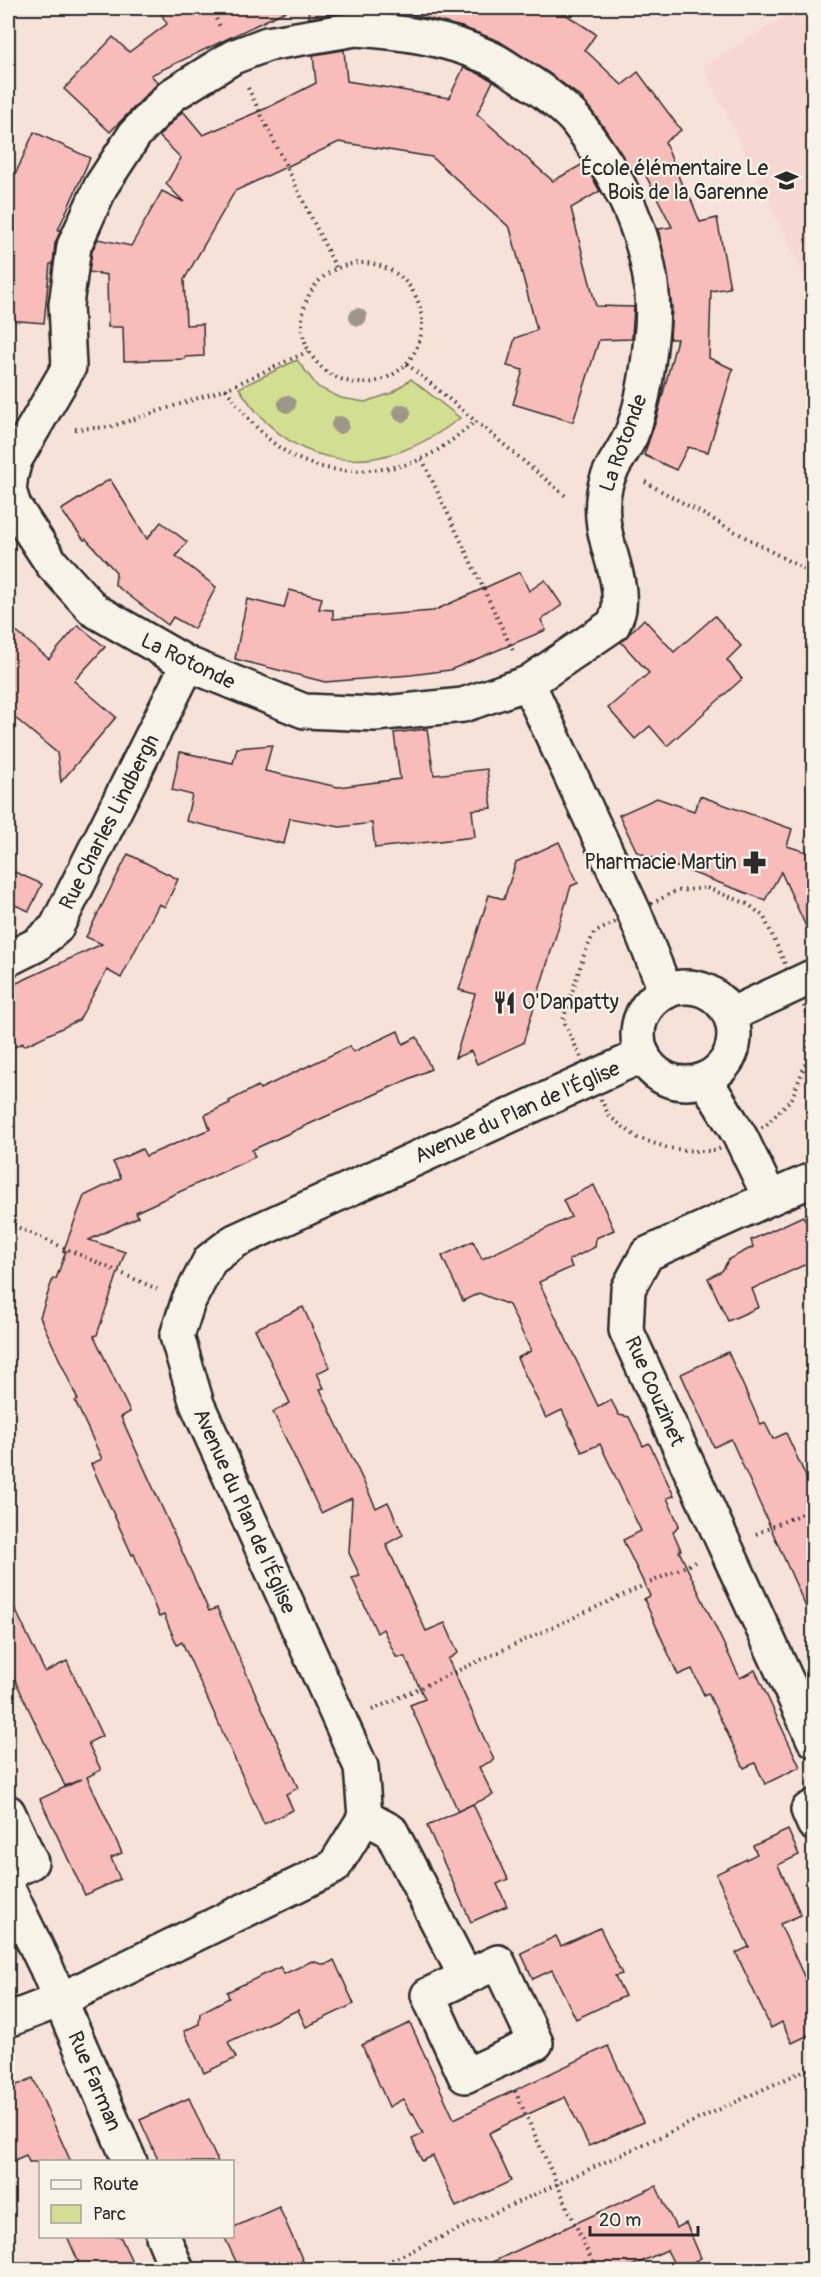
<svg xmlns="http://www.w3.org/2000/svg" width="821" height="2277" font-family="Pangolin,sans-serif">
  <rect width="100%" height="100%" fill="#f7e2da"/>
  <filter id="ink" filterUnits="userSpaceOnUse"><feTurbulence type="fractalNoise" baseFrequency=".0167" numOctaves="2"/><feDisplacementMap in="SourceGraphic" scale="12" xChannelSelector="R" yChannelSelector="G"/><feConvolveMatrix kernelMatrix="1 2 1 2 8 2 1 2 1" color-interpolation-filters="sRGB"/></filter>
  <g filter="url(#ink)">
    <!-- built -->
    <polygon fill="#f7d7d1" points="799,8 813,8 813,293 703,66"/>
    <!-- green -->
    <path fill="#d2de91" stroke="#7e845e" stroke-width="1.5" d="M297 360 318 387 341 398 365 402 392 393 411 379 460 418C382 479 295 476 239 388Z"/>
    <!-- building -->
    <g fill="#f8bcbb" stroke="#2b2b2b" stroke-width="1.5">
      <polygon points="158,8 292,8 151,75 158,83 110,132 64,89 113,37 129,52 167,24"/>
      <polygon points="308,8 340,8 340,13 309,18"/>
      <polygon points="411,8 556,8 596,34 585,50 622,85 638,72 681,130 665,142 687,198 690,197 700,222 717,218 730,288 711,291 709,358 733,369 708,452 688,447 676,470 644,455 657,417 677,339 670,339 672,307 659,229 672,227 641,166 632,171 603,126 581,97 549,73 499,41 462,27 410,14"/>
      <polygon points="344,50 347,81 449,98 464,67 484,76 493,81 477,114 553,181 583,164 590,174 600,191 571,208 584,260 596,306 634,307 632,336 632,339 599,340 573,422 513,404 523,370 507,366 515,338 537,330 510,228 432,157 339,142 235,191 184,280 186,325 203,324 204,356 185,357 185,359 124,361 123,327 108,327 107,275 89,272 92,251 98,239 131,246 162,191 184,202 166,184 181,158 159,136 183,111 203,135 267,108 316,83 313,55"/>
      <polygon points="34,132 90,158 58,230 61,230 55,243 53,264 50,264 44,323 8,320 8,191"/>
      <polygon points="110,479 147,539 161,522 187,542 176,556 216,587 194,629 173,617 168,625 115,585 116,572 86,539 84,540 61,510"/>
      <polygon points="520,572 529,591 545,580 562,605 541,620 546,630 450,670 411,675 325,682 235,659 247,599 284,608 289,590 322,598 319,609 333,610 333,619 433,611"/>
      <polygon points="715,616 741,646 727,660 742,679 667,746 650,726 635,739 608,708 649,673 621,642 644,619 674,652"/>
      <polygon points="8,625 49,659 78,625 105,647 74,681 116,717 61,782 57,753 8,712"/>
      <polygon points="427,729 434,775 487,769 492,808 472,810 475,837 375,848 372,823 340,827 290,818 284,844 186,821 192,795 172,790 180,752 233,763 237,748 272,745 265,771 338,787 400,779 394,733"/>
      <polygon points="700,796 792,829 787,846 813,854 813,942 781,872 765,900 637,852 619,815 657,798 694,811"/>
      <polygon points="559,842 578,883 571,886 523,1043 477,1064 471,1051 455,1058 475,994 459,990 489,895 504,899 516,862"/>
      <polygon points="128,854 178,879 165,907 159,904 121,978 107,970 79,1020 24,1046 23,1043 8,1050 8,987 102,944 86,937"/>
      <polygon points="8,869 42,884 29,911 8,902"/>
      <polygon points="398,1031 403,1044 417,1037 431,1069 252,1150 255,1157 136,1212 138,1217 89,1240 125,1252 97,1335 94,1336 130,1412 121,1417 209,1611 217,1608 298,1788 286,1794 293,1810 264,1824 182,1642 177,1645 164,1615 159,1617 134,1554 132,1555 91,1464 102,1459 75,1401 78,1400 40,1317 53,1278 56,1279 66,1251 63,1252 84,1196 121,1178 113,1162 142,1149 146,1156 210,1129 205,1115 230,1103 229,1101 258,1086 260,1089 350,1046 353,1052"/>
      <polygon points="594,1185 614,1230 596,1238 595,1247 569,1260 572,1267 539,1282 598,1406 611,1400 619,1415 629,1417 643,1446 649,1443 674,1496 667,1498 679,1525 673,1532 681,1550 679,1551 740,1678 755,1670 787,1739 800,1767 765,1784 755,1763 744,1768 708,1693 704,1695 692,1669 678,1675 644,1599 650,1596 623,1540 641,1531 600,1444 582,1452 562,1410 546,1418 517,1358 531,1351 509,1305 479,1293 463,1301 442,1256 473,1241 482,1259 571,1217 563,1200"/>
      <polygon points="803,1216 813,1235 813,1261 752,1289 759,1307 728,1321 708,1278 722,1271 729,1259 753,1247 751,1240"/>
      <polygon points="303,1307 330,1367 317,1373 324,1388 320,1389 376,1508 388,1502 403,1535 386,1544 426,1631 445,1623 458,1653 448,1659 494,1760 479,1767 493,1795 458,1811 410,1705 425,1699 405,1657 396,1657 383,1629 377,1633 352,1578 360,1576 349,1553 352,1498 321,1513 273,1412 290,1403 255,1329"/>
      <polygon points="728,1352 761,1425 765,1423 773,1439 786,1433 813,1492 813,1623 731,1439 714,1447 681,1374"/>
      <polygon points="8,1594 45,1672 67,1661 102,1736 88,1743 101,1770 87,1777 122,1853 111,1858 120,1879 85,1895 40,1799 82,1779 65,1786 8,1665"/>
      <polygon points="473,1804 508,1879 497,1884 507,1906 471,1922 427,1826"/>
      <polygon points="788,1830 799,1855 778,1865 801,1915 780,1924 813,1996 813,2033 792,2043 782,2022 771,2028 736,1953 749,1947 716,1874 757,1854 753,1846"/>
      <polygon points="600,1928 622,1974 615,1976 625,1996 576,2019 552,1970 533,1979 521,1953 556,1936 561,1946"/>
      <polygon points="334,1960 354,2004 306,2027 298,2010 271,2022 228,2042 236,2058 204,2073 184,2031 199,2024 200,2013 229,1998 227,1992 280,1967 284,1974 312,1961 325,1965"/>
      <polygon points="410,2023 454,2119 608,2046 643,2122 589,2146 565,2097 511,2122 489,2133 511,2181 456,2207 433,2156 422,2161 412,2139 423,2134 413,2113 411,2114 403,2099 389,2107 362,2045"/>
      <polygon points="33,2078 71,2162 29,2162 26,2155 8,2163 8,2089"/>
      <polygon points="189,2098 218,2162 159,2162 140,2120"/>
      <polygon points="656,2186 676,2228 686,2223 701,2258 677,2270 667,2250 623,2270 475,2270"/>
      <polygon points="279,2207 307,2270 240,2270 224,2236 232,2236 232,2228"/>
      <polygon points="67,2236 120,2236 136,2270 82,2270"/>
    </g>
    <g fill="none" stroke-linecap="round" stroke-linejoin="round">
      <defs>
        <g id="minor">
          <path d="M356 29C402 32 446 38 488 57 498 61 507 68 515 73 536 86 556 100 573 117 580 125 586 134 592 143 632 198 660 269 651 338 648 370 643 405 631 435 622 455 607 470 604 492 596 536 623 569 619 608 619 613 615 620 613 625L528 683 463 705 375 714 304 711 188 664 94 610 52 564 14 506 9 490 11 475 15 460 69 367 66 305 74 246 101 186 135 134 172 95 233 57 267 44Z"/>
          <polyline points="528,683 634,912 666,992"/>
          <polyline points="8,959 36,945 56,928 188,664"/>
          <polyline points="705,1079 741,1138 770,1198 647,1254 628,1289 626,1330 814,1740"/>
          <polyline points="770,1198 814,1179"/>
          <polyline points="814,1807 808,1810 814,1824"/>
          <polyline points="8,1812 31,1862 8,1873"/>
          <polyline points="365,1817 391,1831 466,1977"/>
          <polyline points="8,1889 46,1967 130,2162"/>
          <polygon points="498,1962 536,2043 465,2076 428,1995"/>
          <polyline points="163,2236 177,2270"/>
        </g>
        <g id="tertiary">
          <circle cx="686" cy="1035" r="48"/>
          <polyline points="730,1015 814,976"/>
          <polyline points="8,2020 60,2000 334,1867 365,1817 361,1767 197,1404 177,1336 188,1302 210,1260 235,1241 643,1055"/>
        </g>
      </defs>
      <!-- minor casing -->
      <use href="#minor" stroke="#2b2b2b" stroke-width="38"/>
      <!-- tertiary casing -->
      <use href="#tertiary" stroke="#2b2b2b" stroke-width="38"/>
      <!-- path -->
      <g stroke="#2b2b2b" stroke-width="4" stroke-dasharray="1.5 4.5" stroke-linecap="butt">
        <polyline points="211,8 220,27"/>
        <polyline points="248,88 336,268"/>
        <circle cx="362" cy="323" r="60"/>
        <polyline points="407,364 568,498"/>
        <path d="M226 389C263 442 300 476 370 470 388 469 407 466 423 458 443 449 459 434 476 421"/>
        <polyline points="75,429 110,427 226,389 309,351"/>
        <polyline points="422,459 513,651"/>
        <polyline points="645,482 814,575"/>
        <polygon points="707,888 748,904 764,917 811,1022 808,1057 792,1098 766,1125 715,1151 694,1151 668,1148 638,1138 609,1116 563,1020 584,955 594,933 676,891"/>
        <polyline points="8,1223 157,1289"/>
        <polyline points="756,1534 814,1508"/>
        <polyline points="372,1710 695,1562"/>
        <polyline points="515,2091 596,2270"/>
        <polyline points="370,2270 814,2066"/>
      </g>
      <!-- minor -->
      <use href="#minor" stroke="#f7f3e8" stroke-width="33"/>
      <!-- tertiary -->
      <use href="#tertiary" stroke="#f7f3e8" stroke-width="33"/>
    </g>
    <!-- trees -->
    <g fill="#9e9688">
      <circle cx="358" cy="317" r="9"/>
      <circle cx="287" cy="404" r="9"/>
      <circle cx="402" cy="413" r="9"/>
      <circle cx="340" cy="425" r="9"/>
    </g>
  </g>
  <!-- icons -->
  <defs>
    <symbol id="school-bare" viewBox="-9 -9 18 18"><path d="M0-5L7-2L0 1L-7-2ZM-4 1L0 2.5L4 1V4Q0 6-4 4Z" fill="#2b2b2b" stroke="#f7f3e8" stroke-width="2.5" paint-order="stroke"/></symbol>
    <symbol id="pharmacy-bare" viewBox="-9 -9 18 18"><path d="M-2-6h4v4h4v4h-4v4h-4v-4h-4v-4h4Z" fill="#2b2b2b" stroke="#f7f3e8" stroke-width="2.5" paint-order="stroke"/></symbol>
    <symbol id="restaurant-bare" viewBox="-9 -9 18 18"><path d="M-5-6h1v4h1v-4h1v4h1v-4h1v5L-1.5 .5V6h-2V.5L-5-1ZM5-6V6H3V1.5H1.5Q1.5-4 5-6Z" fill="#2b2b2b" stroke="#f7f3e8" stroke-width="2.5" paint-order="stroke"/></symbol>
  </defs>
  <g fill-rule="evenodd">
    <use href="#school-bare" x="770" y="164" width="33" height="33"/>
    <use href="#pharmacy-bare" x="738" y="846" width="33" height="33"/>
    <use href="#restaurant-bare" x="488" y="986" width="33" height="33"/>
  </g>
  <g text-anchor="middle" stroke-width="4.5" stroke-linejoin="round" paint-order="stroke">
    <!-- poi labels -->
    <g font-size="21" fill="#2b2b2b" stroke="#f7f3e8" text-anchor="end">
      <text x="768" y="175">École élémentaire Le<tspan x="768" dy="24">Bois de la Garenne</tspan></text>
      <text x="737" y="869">Pharmacie Martin</text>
      <text x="522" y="1009" text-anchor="start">O'Danpatty</text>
    </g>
    <!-- street labels -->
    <g font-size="21" fill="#2b2b2b" stroke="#f7f3e8">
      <text transform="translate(623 443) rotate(-70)" y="7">La Rotonde</text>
      <text transform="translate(188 661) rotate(26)" y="7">La Rotonde</text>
      <text transform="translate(109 822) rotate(-63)" y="7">Rue Charles Lindbergh</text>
      <text transform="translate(517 1112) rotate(-24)" y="7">Avenue du Plan de l'Église</text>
      <text transform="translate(655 1391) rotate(66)" y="7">Rue Couzinet</text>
      <text transform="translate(245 1511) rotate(66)" y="7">Avenue du Plan de l'Église</text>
      <text transform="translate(95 2081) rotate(67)" y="7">Rue Farman</text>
    </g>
  </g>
  <!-- margin -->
  <rect width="821" height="2277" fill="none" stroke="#f7f3e8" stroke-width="30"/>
  <rect x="15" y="15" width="791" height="2247" fill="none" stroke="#2b2b2b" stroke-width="2" filter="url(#ink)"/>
  <!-- legend -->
  <rect x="39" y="2160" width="195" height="78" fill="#f7f3e8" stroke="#a5a39c" stroke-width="1.5"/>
  <rect x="51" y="2180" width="30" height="9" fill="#f7f3e8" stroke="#a5a39c" stroke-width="1.5"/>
  <text x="93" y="2190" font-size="18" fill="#2b2b2b">Route</text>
  <rect x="51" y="2205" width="30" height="18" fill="#d2de91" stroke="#a5a39c" stroke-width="1.5"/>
  <text x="93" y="2220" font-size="18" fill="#2b2b2b">Parc</text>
  <!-- scale -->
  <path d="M590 2226v9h108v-9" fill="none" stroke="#2b2b2b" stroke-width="3"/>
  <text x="599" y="2226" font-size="18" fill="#2b2b2b" stroke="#f7f3e8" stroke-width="4.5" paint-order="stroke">20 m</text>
</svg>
